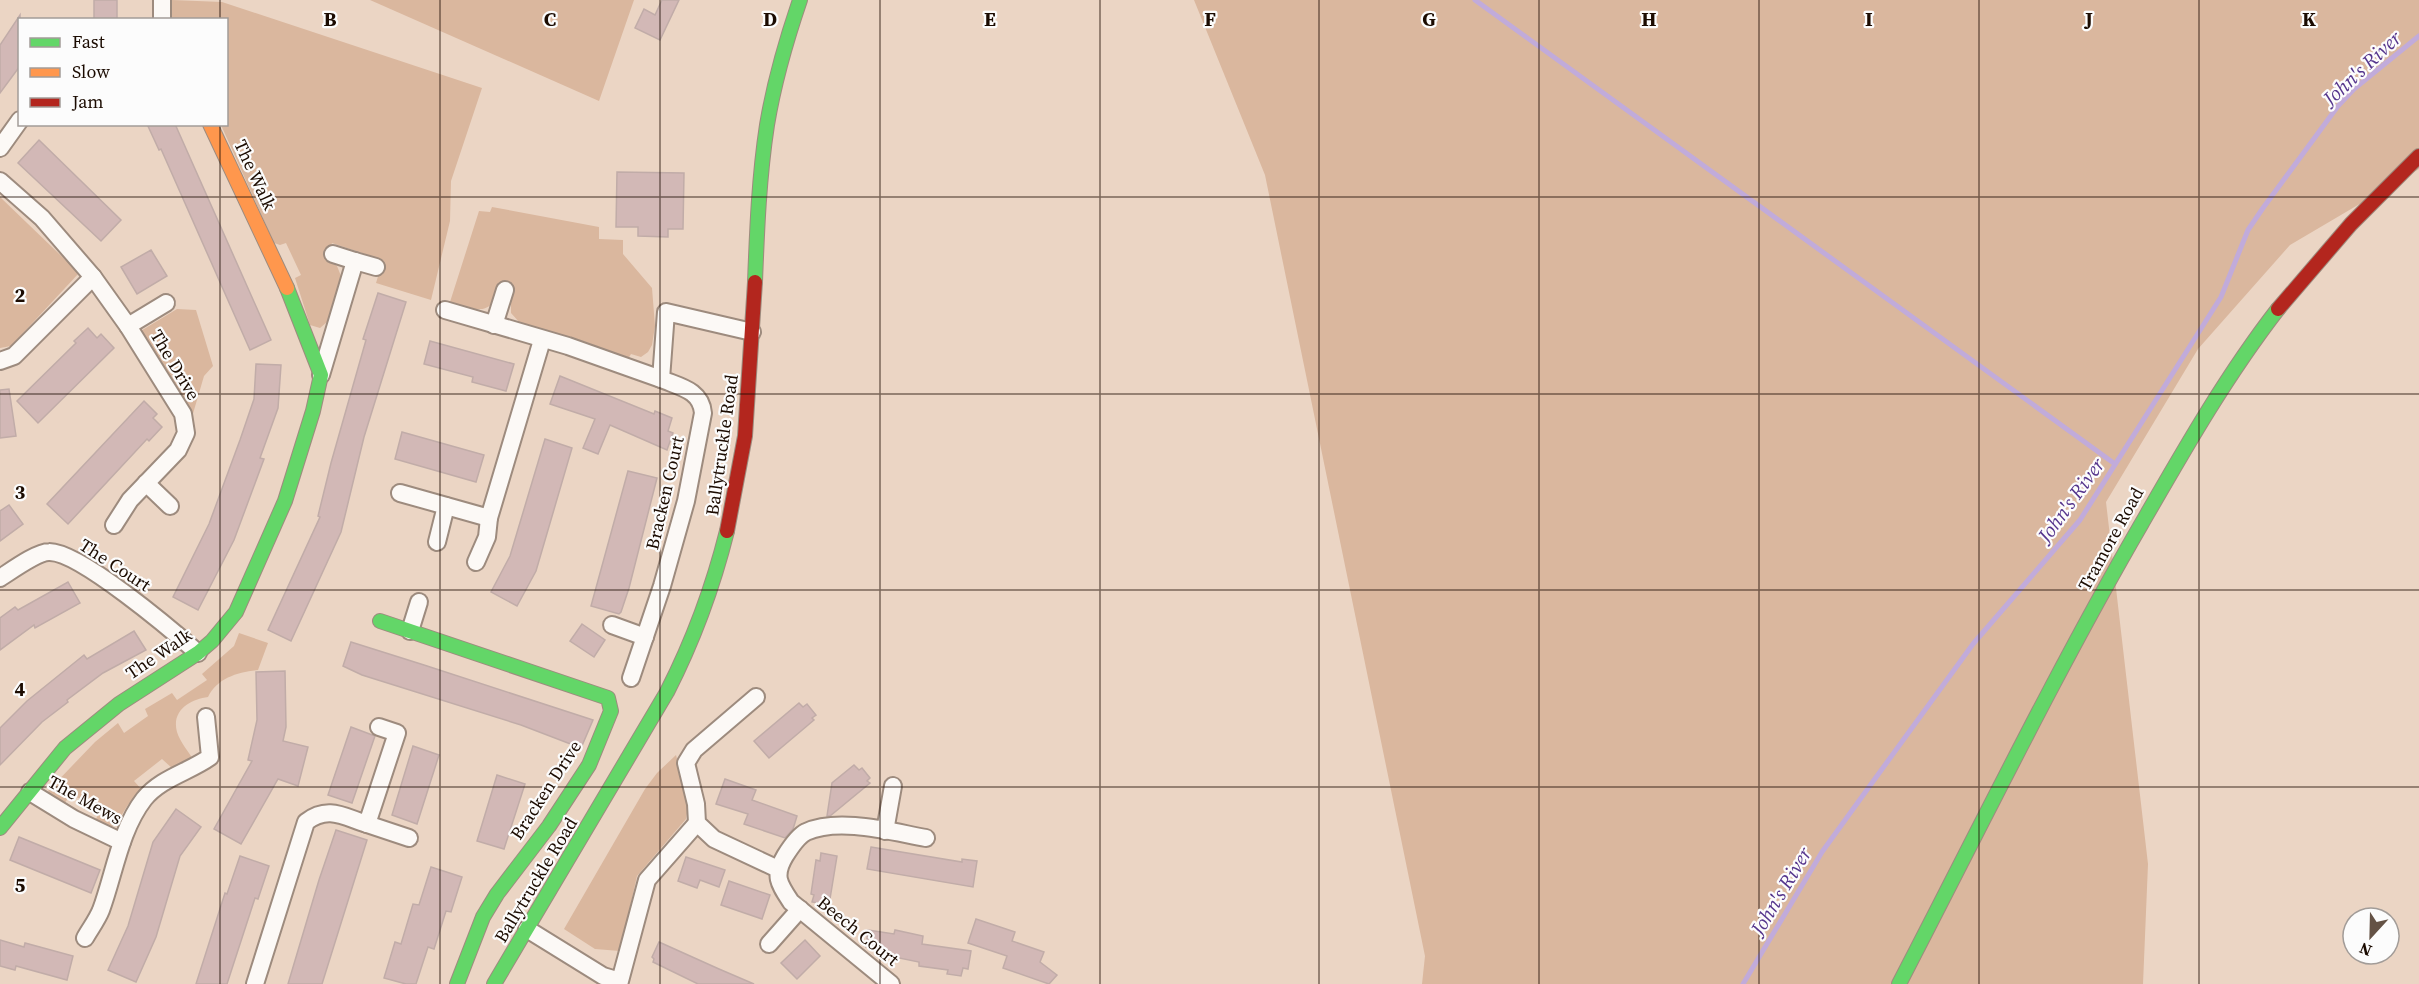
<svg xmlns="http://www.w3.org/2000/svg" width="2419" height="984" font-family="'Source Serif 4',serif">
  <rect width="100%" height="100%" fill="#ebd5c4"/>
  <!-- green -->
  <g fill="#dab79e">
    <polygon points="172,0 222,2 482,88 451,181 450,221 431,300 376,283 383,260 332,243 326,260 337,266 341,276 327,322 320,328 310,325 295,278 301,275 286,243 280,245 274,243 221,125 226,124 228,116 226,112 226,20 172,19"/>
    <polygon points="370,0 634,0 599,101"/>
    <polygon points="1194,0 2419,0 2419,169 2290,245 2198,349 2106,502 2148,864 2143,984 1422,984 1425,956 1265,175"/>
    <polygon points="0,197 79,273 11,346 0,348"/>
    <path d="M492 207 599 227V239L623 240V254L652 288 655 326 652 345 648 352 641 357 631 354 628 359 586 342 520 323 511 313V302L514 290 498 284C496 289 495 298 492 303 483 316 461 305 450 302L479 211 490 212Z"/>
    <polygon points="177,309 196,310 213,366 204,376 192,417 139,332"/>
    <path d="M239 633 268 643 258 670C238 672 217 678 208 697 191 699 171 710 177 732 180 742 189 752 194 761L173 769 162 759 134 781 143 791C138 795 132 800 128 805 117 820 117 835 94 823L101 809 70 794 64 805 53 800 48 791 95 742 118 723 124 733 148 716 145 709 172 693 177 700 207 680 202 674 234 646Z"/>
    <polygon points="676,755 689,802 686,819 637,876 620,951 595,949 564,929 645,789 657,773"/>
  </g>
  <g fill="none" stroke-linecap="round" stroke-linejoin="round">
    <!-- stream -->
    <g stroke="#c1abda" stroke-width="5">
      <polyline points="1475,0 2115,464"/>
      <polyline points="1743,984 1822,852 1869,787 1973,644 2080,520 2221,297 2248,230 2263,208 2338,106 2354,89 2419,36"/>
    </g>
  </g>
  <!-- building -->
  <g fill="#d2b8b6" stroke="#c1aca8" stroke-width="1.5">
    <rect x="94" y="0" width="23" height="20"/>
    <polygon points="662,0 679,0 660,40 635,28 644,9 655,15"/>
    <polygon points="20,15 20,66 0,93 0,45"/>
    <polygon points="147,124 175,124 271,340 250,350 161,149 159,150"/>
    <polygon points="39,140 121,220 101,241 18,163"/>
    <polygon points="617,172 684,173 683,229 668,229 668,237 638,236 638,227 616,227"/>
    <polygon points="151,250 167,276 137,294 121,267"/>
    <polygon points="378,293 406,302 364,437 341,532 291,641 268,630 320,517 318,516 331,463 366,340 363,339"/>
    <polygon points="88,328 97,338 101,334 114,348 38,423 17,401 76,343 74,341"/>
    <polygon points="430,341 514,364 506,391 472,382 473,377 424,364"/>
    <polygon points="256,364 281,365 278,408 260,458 264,459 234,540 198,610 173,597 209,524 240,440 254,399"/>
    <polygon points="560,376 654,414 655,411 672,418 668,431 673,433 667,450 610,425 598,454 583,448 595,419 550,404"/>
    <polygon points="9,389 16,436 0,438 0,390"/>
    <polygon points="144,401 157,414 153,418 162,427 149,441 147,439 68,524 47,504"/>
    <polygon points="402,432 484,455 476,482 395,459"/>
    <polygon points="545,439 572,448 536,571 517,606 491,592 510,556"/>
    <polygon points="628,471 657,478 629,588 621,612 619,614 591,606"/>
    <polygon points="9,505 23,524 0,541 0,511"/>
    <polygon points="68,582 80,603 35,628 34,625 0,650 0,618 15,607 18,610"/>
    <polygon points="582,624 605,640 594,657 570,641"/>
    <polygon points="134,631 146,650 103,673 67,700 68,702 42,722 0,765 0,728 27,701 84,655 87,659"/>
    <polygon points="351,642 424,665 593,720 581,748 521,725 362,675 343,666"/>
    <polygon points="285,671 286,727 283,741 308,747 298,786 278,779 241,844 214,829 252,761 248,760 257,720 256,672"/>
    <polygon points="799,703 803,707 807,704 816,715 812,718 814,720 769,758 754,741"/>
    <polygon points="351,727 375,736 352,803 328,795"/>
    <polygon points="413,746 439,755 417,824 392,815"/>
    <polygon points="854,765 859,770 862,768 870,778 867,781 870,783 830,816 827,816 832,783"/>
    <polygon points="497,775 525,784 504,849 477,841"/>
    <polygon points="725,779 756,790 752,800 797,816 793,829 785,838 744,824 748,814 716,804"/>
    <polygon points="176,809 201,827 180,856 156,937 136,982 108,970 128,926 153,842"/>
    <polygon points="336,830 367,840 322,984 288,984 319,880"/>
    <polygon points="19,837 100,870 91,893 10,860"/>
    <polygon points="871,847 962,862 962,859 977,861 973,887 867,869"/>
    <polygon points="821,853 837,856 829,905 812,902 814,895 811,894 816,860 820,861"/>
    <polygon points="240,856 269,866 258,899 255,898 227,984 196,984 225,893 227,894"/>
    <polygon points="686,857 725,870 719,887 700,880 697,888 678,881"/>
    <polygon points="431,867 462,877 451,912 446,911 434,949 428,947 416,984 406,984 384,978 395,942 401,944 413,904 419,905"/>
    <polygon points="729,881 770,895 762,919 721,905"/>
    <polygon points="976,919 1015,932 1012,941 1044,952 1040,962 1057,975 1049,984 1003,968 1007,956 968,943"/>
    <polygon points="868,930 894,934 895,930 923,936 922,944 971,951 968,969 963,968 961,976 947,974 948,970 919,966 919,962 875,953 876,948 866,947"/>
    <polygon points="0,940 24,947 25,943 73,956 67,980 16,966 15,970 0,966"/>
    <polygon points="805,940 820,956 797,979 781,963"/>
    <polygon points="659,942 719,969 754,984 698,984 653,962 654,959 652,957"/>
  </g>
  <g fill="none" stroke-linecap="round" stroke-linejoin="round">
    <defs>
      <g id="street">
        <polyline points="162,20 162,0"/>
        <polyline points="0,148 20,120"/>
        <polyline points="0,181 42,218 93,277 128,326 183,414 186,433 178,450 130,500 114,525"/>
        <polyline points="333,254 355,261"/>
        <polyline points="445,310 568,346 661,379"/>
        <polyline points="494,325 505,290"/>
        <polyline points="128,326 166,303"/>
        <polyline points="0,361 14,356 93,277"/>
        <polyline points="321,375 355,261 376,267"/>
        <polyline points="146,483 170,506"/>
        <polyline points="400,493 489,518 542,340"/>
        <polyline points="437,542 446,506"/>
        <polyline points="476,562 487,537 489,518"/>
        <path d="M0 578C11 571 37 552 49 552 79 551 173 631 198 653"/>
        <polyline points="612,625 645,637"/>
        <polyline points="410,631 419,602"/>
        <path d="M631 678 662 586 686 501 703 413C701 390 680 387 661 379L666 312 752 332"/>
        <polyline points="756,697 694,750 686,763 696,804 697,823 714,839 778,869"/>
        <polyline points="30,792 74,819 122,842"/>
        <polyline points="367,824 409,838"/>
        <polyline points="885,831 893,786"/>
        <polyline points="527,929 603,976 620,981 647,880 697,823"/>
        <path d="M85 938C90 929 97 920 101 910 114 875 120 830 144 799 161 778 189 772 210 757L206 717"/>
        <polyline points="769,944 800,909"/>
        <path d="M255 984 306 822C328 805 344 817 367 824L397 733 379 727"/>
        <path d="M891 984 791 902C779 884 773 876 785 856 790 848 798 836 806 832 839 817 892 832 926 838"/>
      </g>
      <g id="fast">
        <path d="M755 282C757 230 759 177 767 125 774 83 786 41 800 0"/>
        <polyline points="380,621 608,698 611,711 589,765 549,826 497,894 483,917 457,984"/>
        <polyline points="0,828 65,748 119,704 198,653 212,641 236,612 285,501 313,411 321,375 287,288"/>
        <path d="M494 984 667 692C693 641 713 587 727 531"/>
        <path d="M1899 984C1979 830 2055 673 2142 523 2184 450 2226 376 2278 309"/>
      </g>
      <polyline id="slow" points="210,124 287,288"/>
      <g id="jam">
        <polyline points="2278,309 2351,224 2419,156"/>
        <polyline points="727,531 745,436 755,282"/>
      </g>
    </defs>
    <!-- street casing -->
    <use href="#street" stroke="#9d8b7e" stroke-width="20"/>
    <!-- fast casing -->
    <use href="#fast" stroke="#9d8b7e" stroke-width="16"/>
    <!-- slow casing -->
    <use href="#slow" stroke="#9d8b7e" stroke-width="16"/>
    <!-- jam casing -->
    <use href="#jam" stroke="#9d8b7e" stroke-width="16"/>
    <!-- street -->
    <use href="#street" stroke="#fcf9f6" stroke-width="16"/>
    <!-- fast -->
    <use href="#fast" stroke="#63d668" stroke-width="14"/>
    <!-- slow -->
    <use href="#slow" stroke="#ff974d" stroke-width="14"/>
    <!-- jam -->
    <use href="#jam" stroke="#b3261e" stroke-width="14"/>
  </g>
  <!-- grid -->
  <path fill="none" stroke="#1b0b01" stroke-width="1.5" stroke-opacity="0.55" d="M220 0V20M440 0V984M660 0V984M880 0V984M1100 0V984M1319 0V984M1539 0V984M1759 0V984M1979 0V984M2199 0V984M220 124V984M0 197H2419M0 394H2419M0 590H2419M0 787H2419"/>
  <g text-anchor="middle" stroke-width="4.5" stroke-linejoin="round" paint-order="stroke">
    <!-- street labels -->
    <g font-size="18" fill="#1b0b01" stroke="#fcfcfc">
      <text transform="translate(255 175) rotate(65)" y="6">The Walk</text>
      <text transform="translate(175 365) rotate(59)" y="6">The Drive</text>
      <text transform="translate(722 445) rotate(-82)" y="6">Ballytruckle Road</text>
      <text transform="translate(665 493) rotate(-77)" y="6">Bracken Court</text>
      <text transform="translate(2111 539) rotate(-61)" y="6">Tramore Road</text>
      <text transform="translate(115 565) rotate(33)" y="6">The Court</text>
      <text transform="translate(159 654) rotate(-34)" y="6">The Walk</text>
      <text transform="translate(546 790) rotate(-57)" y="6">Bracken Drive</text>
      <text transform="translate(85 800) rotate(29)" y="6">The Mews</text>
      <text transform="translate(536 880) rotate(-59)" y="6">Ballytruckle Road</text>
      <text transform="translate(858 931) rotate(39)" y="6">Beech Court</text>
    </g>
    <!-- water labels -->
    <g font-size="20" font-style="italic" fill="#56368d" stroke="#fcfcfc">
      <text transform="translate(2362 68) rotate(-43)" y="7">John's River</text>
      <text transform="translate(2071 500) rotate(-54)" y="7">John's River</text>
      <text transform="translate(1781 891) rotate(-59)" y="7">John's River</text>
    </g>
  </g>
  <g font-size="20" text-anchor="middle" font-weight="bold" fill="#1b0b01" stroke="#fcfcfc" stroke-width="4.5" stroke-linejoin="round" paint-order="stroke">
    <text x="330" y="26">B</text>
    <text x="550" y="26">C</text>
    <text x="770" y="26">D</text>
    <text x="990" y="26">E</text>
    <text x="1210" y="26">F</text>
    <text x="1429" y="26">G</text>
    <text x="1649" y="26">H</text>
    <text x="1869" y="26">I</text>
    <text x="2089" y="26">J</text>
    <text x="2309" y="26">K</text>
    <text x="20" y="302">2</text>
    <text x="20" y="499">3</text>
    <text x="20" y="696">4</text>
    <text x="20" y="892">5</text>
  </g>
  <!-- legend -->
  <rect x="18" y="18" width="210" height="108" fill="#fcfcfc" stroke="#a29c98" stroke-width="1.5"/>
  <rect x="30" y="38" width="30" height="9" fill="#63d668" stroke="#a29c98" stroke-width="1.5"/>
  <text x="72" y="48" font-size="18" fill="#1b0b01">Fast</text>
  <rect x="30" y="68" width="30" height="9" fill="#ff974d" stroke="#a29c98" stroke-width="1.5"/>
  <text x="72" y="78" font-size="18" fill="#1b0b01">Slow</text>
  <rect x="30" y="98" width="30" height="9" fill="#b3261e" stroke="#a29c98" stroke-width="1.5"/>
  <text x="72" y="108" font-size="18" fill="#1b0b01">Jam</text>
  <!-- north arrow -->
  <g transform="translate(2371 936) rotate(202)"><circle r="28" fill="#fcfcfc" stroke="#a29c98" stroke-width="1.5"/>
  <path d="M0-4.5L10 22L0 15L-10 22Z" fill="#645245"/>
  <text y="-9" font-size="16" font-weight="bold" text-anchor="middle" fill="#1b0b01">N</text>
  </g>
</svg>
